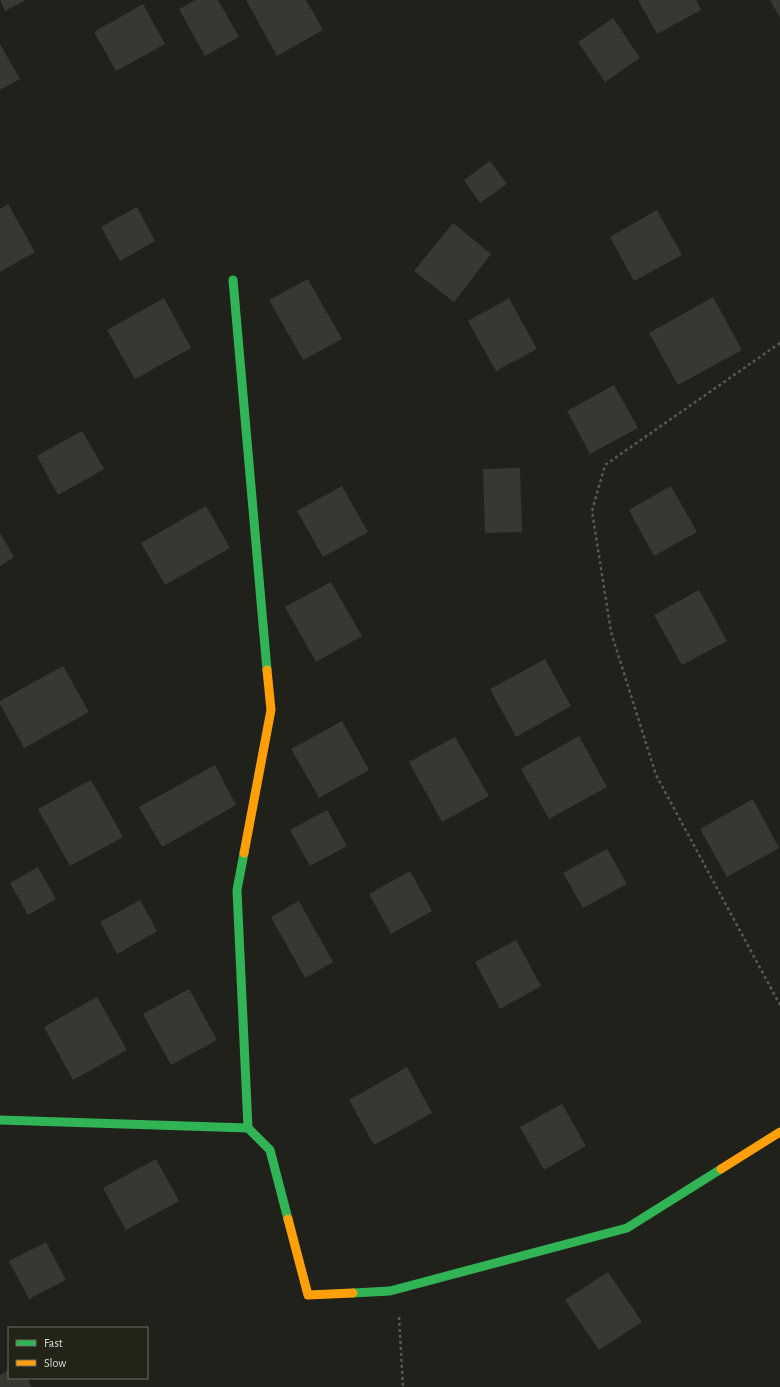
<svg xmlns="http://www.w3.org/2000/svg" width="780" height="1387" font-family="'Alegreya Sans',sans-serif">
  <rect width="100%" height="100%" fill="#20211a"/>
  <!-- building -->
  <g fill="#373832">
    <polygon points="0,0 26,0 5,11"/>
    <polygon points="196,0 218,0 239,37 205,56 179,9"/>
    <polygon points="246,0 306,0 323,30 277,56"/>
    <polygon points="638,0 696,0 701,10 657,34"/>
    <polygon points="770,0 780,0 780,18"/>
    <polygon points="143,4 165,44 116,71 94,32"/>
    <polygon points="613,18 640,58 605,82 578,42"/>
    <polygon points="0,44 20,79 0,90"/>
    <polygon points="490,161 507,184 480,203 464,180"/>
    <polygon points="8,204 35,252 0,272 0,209"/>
    <polygon points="137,207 155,241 120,261 101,227"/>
    <polygon points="657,210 682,255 634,281 610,237"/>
    <polygon points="453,223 491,254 454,302 414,271"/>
    <polygon points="308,279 342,339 303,360 269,300"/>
    <polygon points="713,297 742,350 678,385 649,333"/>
    <polygon points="164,298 191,348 135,379 107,330"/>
    <polygon points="509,298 537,349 496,371 468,321"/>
    <polygon points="614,385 638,428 590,454 567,411"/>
    <polygon points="82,431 104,469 58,495 37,456"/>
    <polygon points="520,468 522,532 485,533 483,469"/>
    <polygon points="342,486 368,532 323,557 297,511"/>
    <polygon points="671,486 697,532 654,556 629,510"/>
    <polygon points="206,506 230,548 165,585 141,543"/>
    <polygon points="0,533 14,557 0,566"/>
    <polygon points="331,582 362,636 316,662 285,607"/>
    <polygon points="699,590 727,641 682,665 654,615"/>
    <polygon points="545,659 571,706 516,737 490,689"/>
    <polygon points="63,666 89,712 24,748 0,704 0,701"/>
    <polygon points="342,721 369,770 319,798 291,749"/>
    <polygon points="579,736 607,787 549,819 521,769"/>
    <polygon points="455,737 489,796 442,822 409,762"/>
    <polygon points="215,765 236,805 162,847 139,807"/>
    <polygon points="91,780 123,837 70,866 38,809"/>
    <polygon points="753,799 779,848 727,877 700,829"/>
    <polygon points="327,810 347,846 310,866 290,830"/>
    <polygon points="607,849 627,884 583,908 563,873"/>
    <polygon points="38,867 56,899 28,915 10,883"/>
    <polygon points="410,871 432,911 391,934 369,894"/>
    <polygon points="140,900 157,931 117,954 100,922"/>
    <polygon points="299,901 333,962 305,978 271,917"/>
    <polygon points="516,940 541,986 500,1009 475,962"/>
    <polygon points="189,989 217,1040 171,1065 143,1014"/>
    <polygon points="97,997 127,1050 73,1080 44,1027"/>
    <polygon points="407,1067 432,1113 374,1145 349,1100"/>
    <polygon points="562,1104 586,1146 544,1170 520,1127"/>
    <polygon points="156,1159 179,1201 126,1230 103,1188"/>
    <polygon points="46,1242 66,1280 29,1299 9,1261"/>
    <polygon points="608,1272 642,1322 599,1350 565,1300"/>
    <polygon points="9,1370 9,1378 27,1378 32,1387 0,1387 0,1375"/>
  </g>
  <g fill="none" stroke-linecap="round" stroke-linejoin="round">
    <!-- path -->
    <g stroke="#575a51" stroke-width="2.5" stroke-dasharray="3 3" stroke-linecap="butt">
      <polyline points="780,343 605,465 592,511 611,632 656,775 780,1005"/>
      <polyline points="399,1317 403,1387"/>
    </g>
    <!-- fast -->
    <g stroke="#30b455" stroke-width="9">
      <polyline points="233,280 267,670"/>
      <polyline points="244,853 237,890 248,1128"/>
      <polyline points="0,1120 248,1128 270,1150 288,1219"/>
      <polyline points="353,1293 390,1291 627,1228 721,1169"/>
    </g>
    <!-- slow -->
    <g stroke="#ff9f0a" stroke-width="9">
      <polyline points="244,853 271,710 267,670"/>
      <polyline points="721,1169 780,1132"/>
      <polyline points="288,1219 308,1295 353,1293"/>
    </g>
  </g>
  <!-- legend -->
  <rect x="8" y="1327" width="140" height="52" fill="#212417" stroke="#6b6e63"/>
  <rect x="16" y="1340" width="20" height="6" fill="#30b455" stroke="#6b6e63"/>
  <text x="44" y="1347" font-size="12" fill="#daddd4">Fast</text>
  <rect x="16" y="1360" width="20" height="6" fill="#ff9f0a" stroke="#6b6e63"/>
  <text x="44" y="1367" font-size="12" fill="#daddd4">Slow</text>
</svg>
